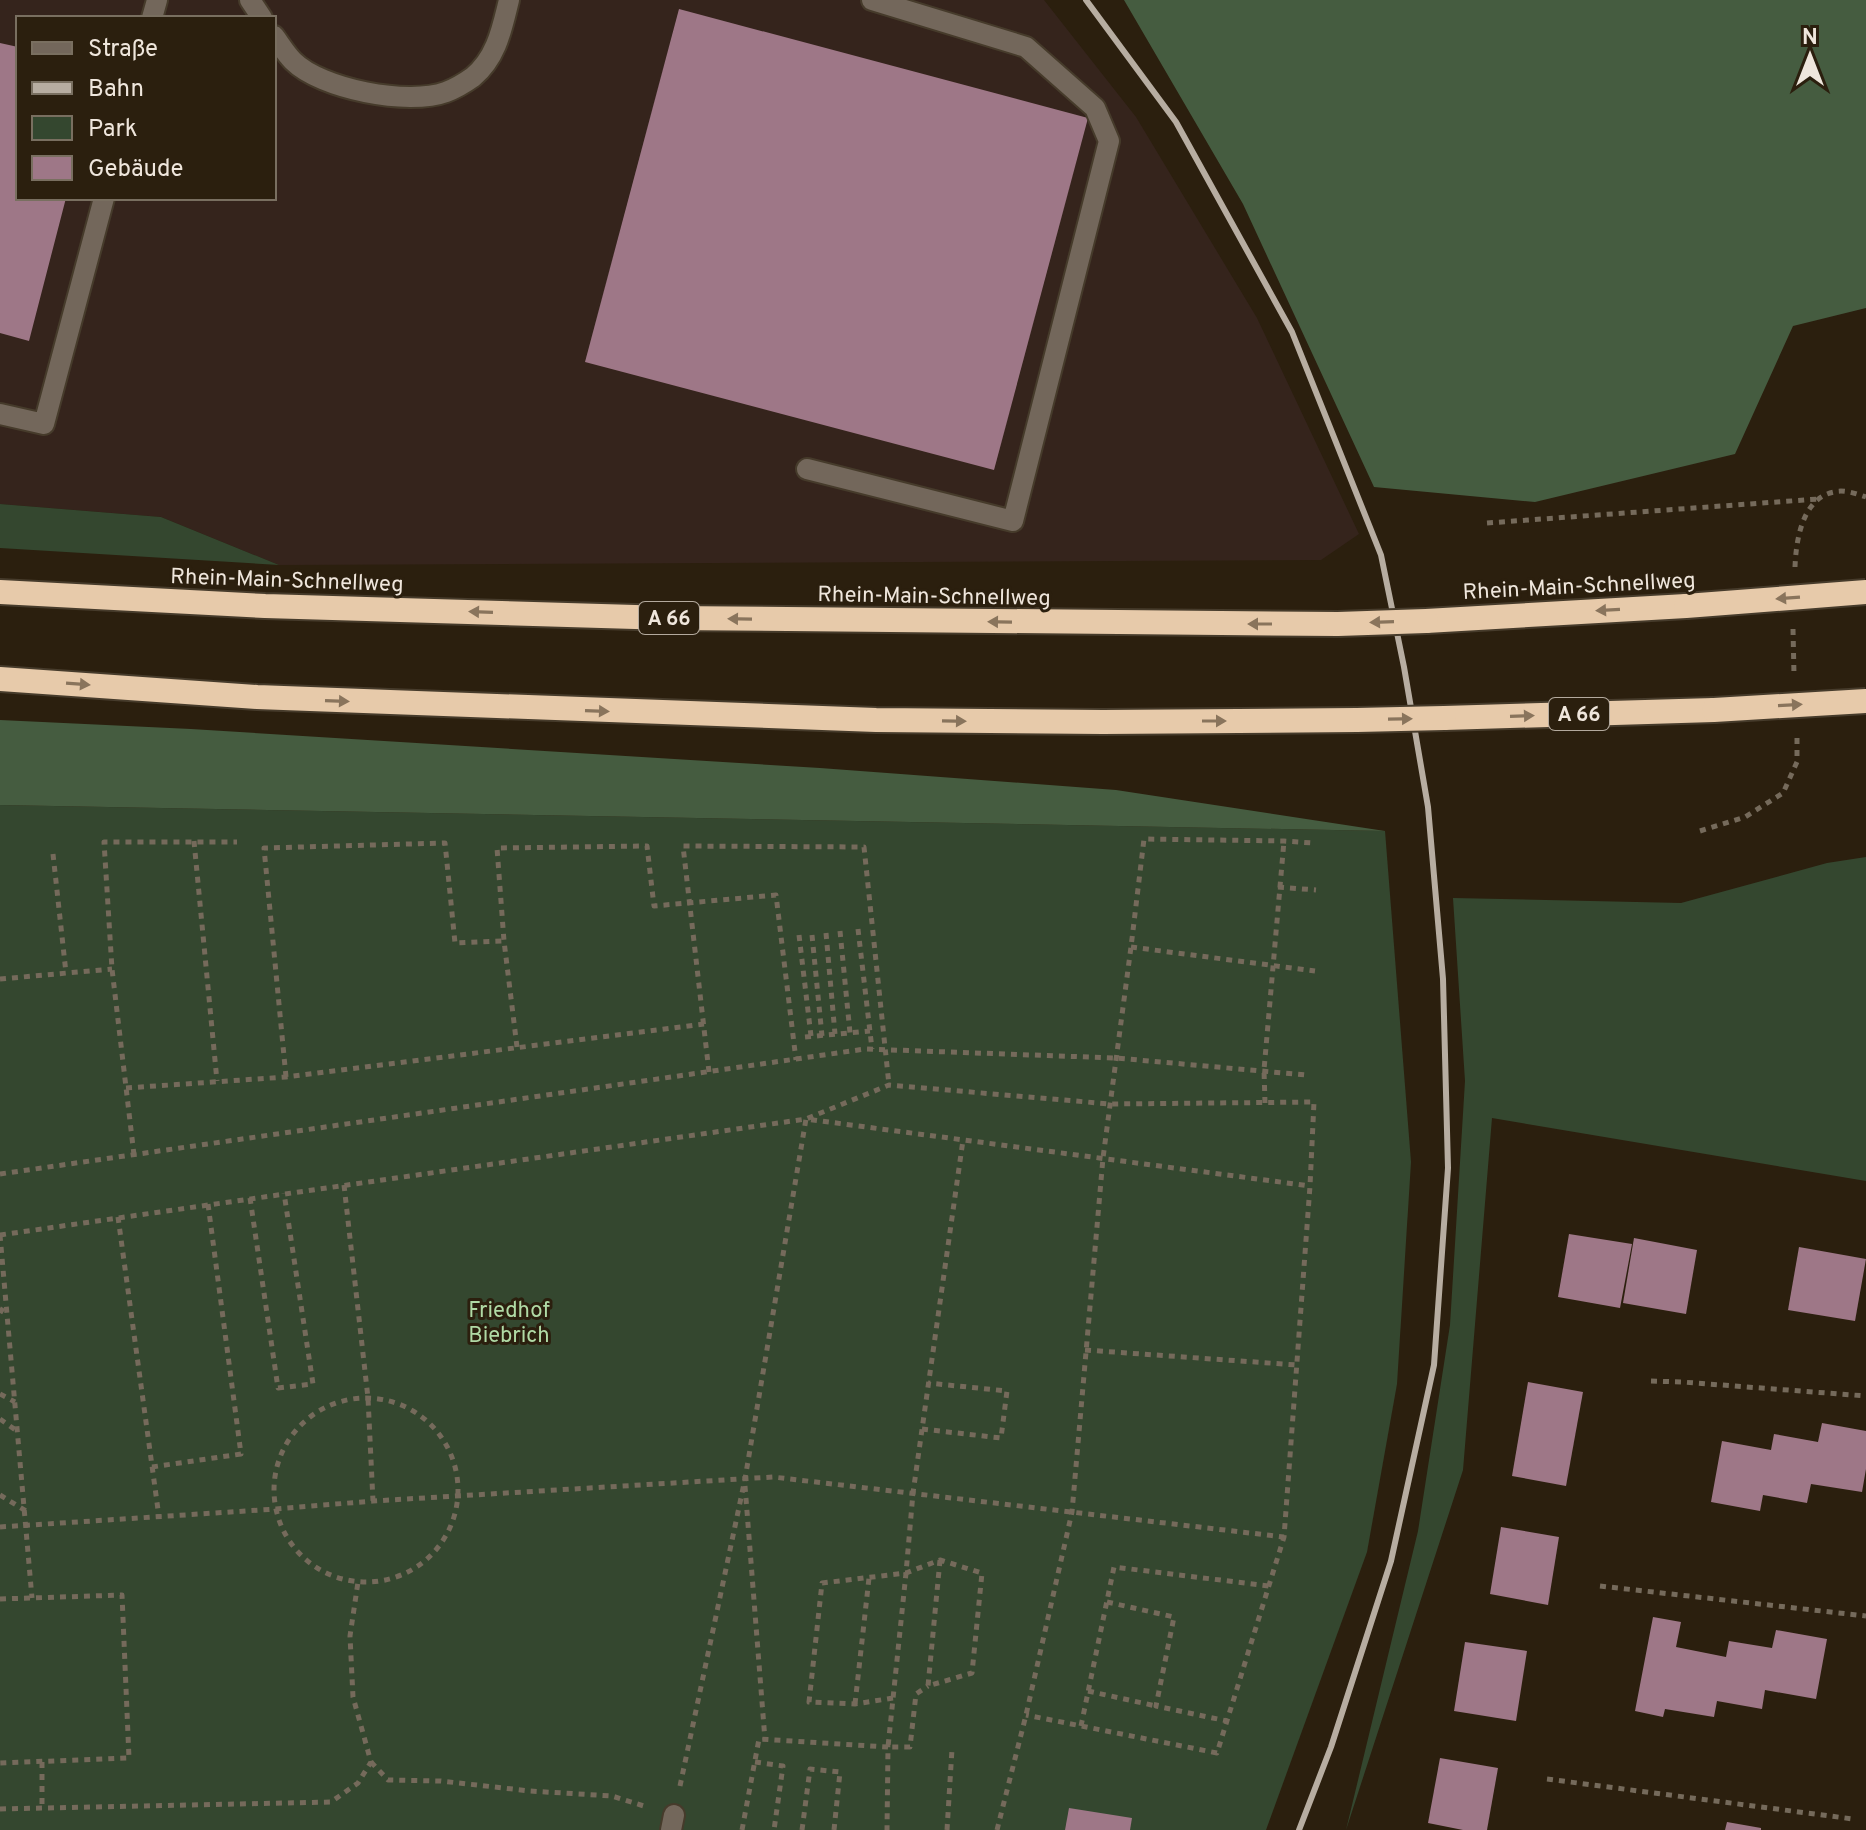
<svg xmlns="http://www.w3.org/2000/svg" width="1866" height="1830" font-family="Overpass,sans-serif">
  <rect width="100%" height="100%" fill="#2b1f0e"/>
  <!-- industrial -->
  <path fill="#35241c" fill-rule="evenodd" d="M0 0H1044L1136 117 1257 318 1359 534 1321 560 279 565 161 517 0 504ZM18 18H274V198H18Z"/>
  <!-- green -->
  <g fill="#34472f">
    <polygon points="0,504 161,517 279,565 0,548"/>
    <polygon points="0,805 1385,831 1411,1162 1397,1384 1367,1552 1266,1830 0,1830"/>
    <polygon points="1866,857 1866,1181 1492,1118 1463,1470 1346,1830 1418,1531 1450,1325 1465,1081 1453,898 1681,903 1827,863"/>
  </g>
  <!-- forest -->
  <g fill="#455c40">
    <polygon points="1124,0 1866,0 1866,308 1793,326 1735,454 1535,502 1374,487 1243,204"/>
    <polygon points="0,720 191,729 820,768 1116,790 1385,831 0,805"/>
  </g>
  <!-- building -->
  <g fill="#9e7787">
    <polygon points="679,9 1088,118 994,470 585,362"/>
    <polygon points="0,43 18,47 18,198 66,198 29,341 0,333"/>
    <polygon points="1569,1234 1632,1244 1620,1308 1558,1297"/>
    <polygon points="1634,1238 1697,1250 1686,1314 1623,1303"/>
    <polygon points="1799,1247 1866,1259 1855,1321 1788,1310"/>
    <polygon points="1528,1382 1583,1392 1566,1486 1512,1476"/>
    <polygon points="1822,1423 1866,1431 1866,1469 1862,1492 1811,1484 1807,1503 1763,1495 1760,1511 1711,1502 1722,1441 1771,1450 1774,1434 1818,1442"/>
    <polygon points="1501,1527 1559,1537 1548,1605 1490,1594"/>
    <polygon points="1653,1617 1681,1622 1676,1647 1726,1657 1729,1641 1772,1648 1776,1630 1827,1639 1816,1699 1765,1690 1762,1709 1717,1701 1714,1717 1665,1709 1663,1717 1635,1711"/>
    <polygon points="1465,1642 1527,1651 1516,1721 1454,1711"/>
    <polygon points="1440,1758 1498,1768 1487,1830 1463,1830 1428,1823"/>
    <polygon points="1069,1808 1132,1818 1130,1830 1065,1830"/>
    <polygon points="1727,1822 1761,1828 1761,1830 1725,1830"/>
  </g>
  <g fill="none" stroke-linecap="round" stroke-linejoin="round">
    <defs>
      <g id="minor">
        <polyline points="250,0 262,18"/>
        <polyline points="152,18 157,0"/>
        <path d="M274 36C280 44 286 54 293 61 321 89 408 106 446 92 454 89 466 82 473 77 497 57 502 28 509 0"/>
        <polyline points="0,414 44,424 104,198"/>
        <polyline points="807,469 1013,521 1109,141 1095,108 1026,47 872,0"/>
        <polyline points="671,1830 674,1815"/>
      </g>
      <g id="highway">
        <polyline points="0,592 265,606 669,618 1338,624"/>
        <polyline points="1426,621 1686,606"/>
        <polyline points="0,679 257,697 876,720 1103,722 1357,720"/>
        <polyline points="1444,718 1714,710"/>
      </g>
    </defs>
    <!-- minor casing -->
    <use href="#minor" stroke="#463b2b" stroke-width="24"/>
    <!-- highway casing -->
    <use href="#highway" stroke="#463b2b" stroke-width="28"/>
    <!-- path -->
    <g stroke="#756a5b" stroke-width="5" stroke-dasharray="6 6" stroke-linecap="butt">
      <polyline points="1487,523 1818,499"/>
      <path d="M1795 567C1796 541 1802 498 1834 492 1844 489 1857 494 1866 497"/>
      <polyline points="1793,629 1794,675"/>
      <polyline points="1700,831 1745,817 1783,793 1797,762 1797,737"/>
      <polyline points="194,841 217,1081"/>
      <polyline points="53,854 66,973"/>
      <polyline points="1278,887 1316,890"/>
      <polyline points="858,929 872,1049"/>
      <polyline points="840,931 850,1033"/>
      <polyline points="826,933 835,1034"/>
      <polyline points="799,935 811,1036"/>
      <polyline points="812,935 822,1036"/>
      <polyline points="1131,947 1315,971"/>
      <polyline points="0,979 112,969"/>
      <polyline points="805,1037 870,1031"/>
      <polyline points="517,1047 504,941 497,848 647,846 654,906 776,895 796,1060"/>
      <polyline points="709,1072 683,846 864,847 889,1085"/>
      <polyline points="286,1077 264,848 445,843 455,943 504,941"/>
      <polyline points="126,1088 286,1077 704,1024"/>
      <polyline points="1265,1103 1264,1070 1284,841"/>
      <polyline points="134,1155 112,969 104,842 237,842"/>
      <polyline points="0,1174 865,1049 1116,1058 1306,1075"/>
      <polyline points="344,1185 368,1398 373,1501"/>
      <polyline points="250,1198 278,1388 313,1384 284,1193"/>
      <polyline points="118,1217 159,1517"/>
      <polyline points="0,1235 806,1119 889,1085 1110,1104 1314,1102 1310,1186 1284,1537 1217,1753 1026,1715"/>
      <polyline points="0,1235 32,1598"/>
      <polyline points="0,1313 6,1303"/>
      <polyline points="1085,1350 1297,1365"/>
      <polyline points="1651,1381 1682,1382 1866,1396"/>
      <polyline points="0,1394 15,1402"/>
      <circle cx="366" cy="1490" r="92"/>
      <polyline points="0,1419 17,1431"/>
      <polyline points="922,1429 1001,1438 1007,1391 928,1383"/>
      <polyline points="152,1467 241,1454 208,1204"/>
      <polyline points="745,1486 765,1740"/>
      <polyline points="0,1495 26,1511"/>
      <polyline points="0,1527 276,1509 373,1501 773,1477 1284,1537"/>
      <polyline points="940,1560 928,1686 972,1673 982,1573 940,1560 906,1573 913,1493 963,1140"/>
      <polyline points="1600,1586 1866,1616"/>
      <polyline points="0,1599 122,1595 129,1758 0,1763"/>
      <polyline points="1107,1602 1174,1617 1156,1706 1227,1721"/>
      <polyline points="1088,1691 1156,1706"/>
      <polyline points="893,1698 855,1704 809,1702 822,1583 906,1573 888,1747 910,1747 916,1694 928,1686"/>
      <polyline points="855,1704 869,1578"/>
      <polyline points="1081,1726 1114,1567 1269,1586"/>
      <polyline points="42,1762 42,1808"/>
      <polyline points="371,1762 388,1780 441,1781 530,1791 612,1796 647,1807"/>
      <polyline points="755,1762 783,1766 774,1830"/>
      <polyline points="1547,1779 1853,1819"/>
      <polyline points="680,1786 745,1479 806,1119 1310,1186"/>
      <polyline points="0,1809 331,1802 358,1783 371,1762 353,1697 350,1636 358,1582"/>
      <polyline points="742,1830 759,1739 888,1747 887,1830"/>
      <polyline points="802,1830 810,1769 840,1772 834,1830"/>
      <polyline points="947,1830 952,1749"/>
      <polyline points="997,1830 1026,1715 1072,1512 1103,1158 1131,947 1144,839 1284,841 1313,843"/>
    </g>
    <!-- minor -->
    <use href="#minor" stroke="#73675b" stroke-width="20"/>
    <!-- highway -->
    <use href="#highway" stroke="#e7caaa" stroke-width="24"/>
    <!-- rail -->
    <polyline stroke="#b7ada1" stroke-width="6" points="1086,0 1176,122 1292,332 1381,555 1404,667 1428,807 1443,979 1448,1168 1434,1365 1391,1561 1331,1747 1299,1830"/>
    <defs>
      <g id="highway-bridge">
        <polyline points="1686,606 1866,592"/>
        <polyline points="1338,624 1426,621"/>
        <polyline points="1714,710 1866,701"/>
        <polyline points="1357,720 1444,718"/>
      </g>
    </defs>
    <!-- highway-bridge casing -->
    <use href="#highway-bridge" stroke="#463b2b" stroke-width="28" stroke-linecap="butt"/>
    <!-- highway-bridge -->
    <use href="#highway-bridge" stroke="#e7caaa" stroke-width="24"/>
  </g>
  <!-- one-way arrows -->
  <defs><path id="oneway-solid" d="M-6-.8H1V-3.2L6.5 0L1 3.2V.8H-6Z" transform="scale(2)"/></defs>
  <g fill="#89745c">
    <use href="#oneway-solid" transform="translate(1788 598) rotate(176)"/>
    <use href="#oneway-solid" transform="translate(1608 610) rotate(177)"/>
    <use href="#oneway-solid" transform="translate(481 612) rotate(-178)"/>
    <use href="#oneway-solid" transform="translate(740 619) rotate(-179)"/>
    <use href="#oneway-solid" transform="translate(1000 622) rotate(-179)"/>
    <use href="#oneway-solid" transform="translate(1382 622) rotate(178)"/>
    <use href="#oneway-solid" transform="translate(1260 624) rotate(-180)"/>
    <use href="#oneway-solid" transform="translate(78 684) rotate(4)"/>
    <use href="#oneway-solid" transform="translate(337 701) rotate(2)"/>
    <use href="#oneway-solid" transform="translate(1790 705) rotate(-3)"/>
    <use href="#oneway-solid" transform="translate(597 711) rotate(2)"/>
    <use href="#oneway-solid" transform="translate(1522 716) rotate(-2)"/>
    <use href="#oneway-solid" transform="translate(1400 719) rotate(-1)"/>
    <use href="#oneway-solid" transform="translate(954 721) rotate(1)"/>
    <use href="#oneway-solid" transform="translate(1214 721)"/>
  </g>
  <g text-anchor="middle" stroke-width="6" stroke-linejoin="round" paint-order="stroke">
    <!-- shield labels -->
    <g fill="#2b1f0e" stroke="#b4aa9e" stroke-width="2">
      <rect x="639" y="602" width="60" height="32" rx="6"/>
      <rect x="1549" y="698" width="60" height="32" rx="6"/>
    </g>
    <g font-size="20" font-weight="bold" fill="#efe6dc">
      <text x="669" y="625">A 66</text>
      <text x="1579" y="721">A 66</text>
    </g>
    <!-- street labels -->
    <g font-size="22" fill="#efe6dc" stroke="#2b1f0e">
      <text transform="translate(287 579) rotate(2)" y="8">Rhein-Main-Schnellweg</text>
      <text transform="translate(1579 585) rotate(-3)" y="8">Rhein-Main-Schnellweg</text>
      <text transform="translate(934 595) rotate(1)" y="8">Rhein-Main-Schnellweg</text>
    </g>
    <!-- park labels -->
    <g font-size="22" fill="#b0daa5" stroke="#2b1f0e">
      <text x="509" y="1317">Friedhof<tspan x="509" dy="25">Biebrich</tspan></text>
    </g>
  </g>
  <!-- legend -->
  <rect x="16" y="16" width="260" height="184" fill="#2b1f0e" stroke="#796f60" stroke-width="2"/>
  <rect x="32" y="42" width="40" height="12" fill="#73675b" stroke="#796f60" stroke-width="2"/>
  <text x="88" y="56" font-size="24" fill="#efe6dc">Straße</text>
  <rect x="32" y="82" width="40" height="12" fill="#b7ada1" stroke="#796f60" stroke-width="2"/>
  <text x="88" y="96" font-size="24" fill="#efe6dc">Bahn</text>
  <rect x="32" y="116" width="40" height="24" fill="#34472f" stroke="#796f60" stroke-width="2"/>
  <text x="88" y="136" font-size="24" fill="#efe6dc">Park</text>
  <rect x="32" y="156" width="40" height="24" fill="#9e7787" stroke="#796f60" stroke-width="2"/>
  <text x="88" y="176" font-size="24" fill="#efe6dc">Gebäude</text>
  <!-- north arrow -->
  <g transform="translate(1810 56)" stroke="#2b1f0e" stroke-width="6" paint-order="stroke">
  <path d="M0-6L14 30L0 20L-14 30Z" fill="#efe6dc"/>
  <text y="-12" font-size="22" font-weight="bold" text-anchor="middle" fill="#efe6dc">N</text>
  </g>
</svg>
